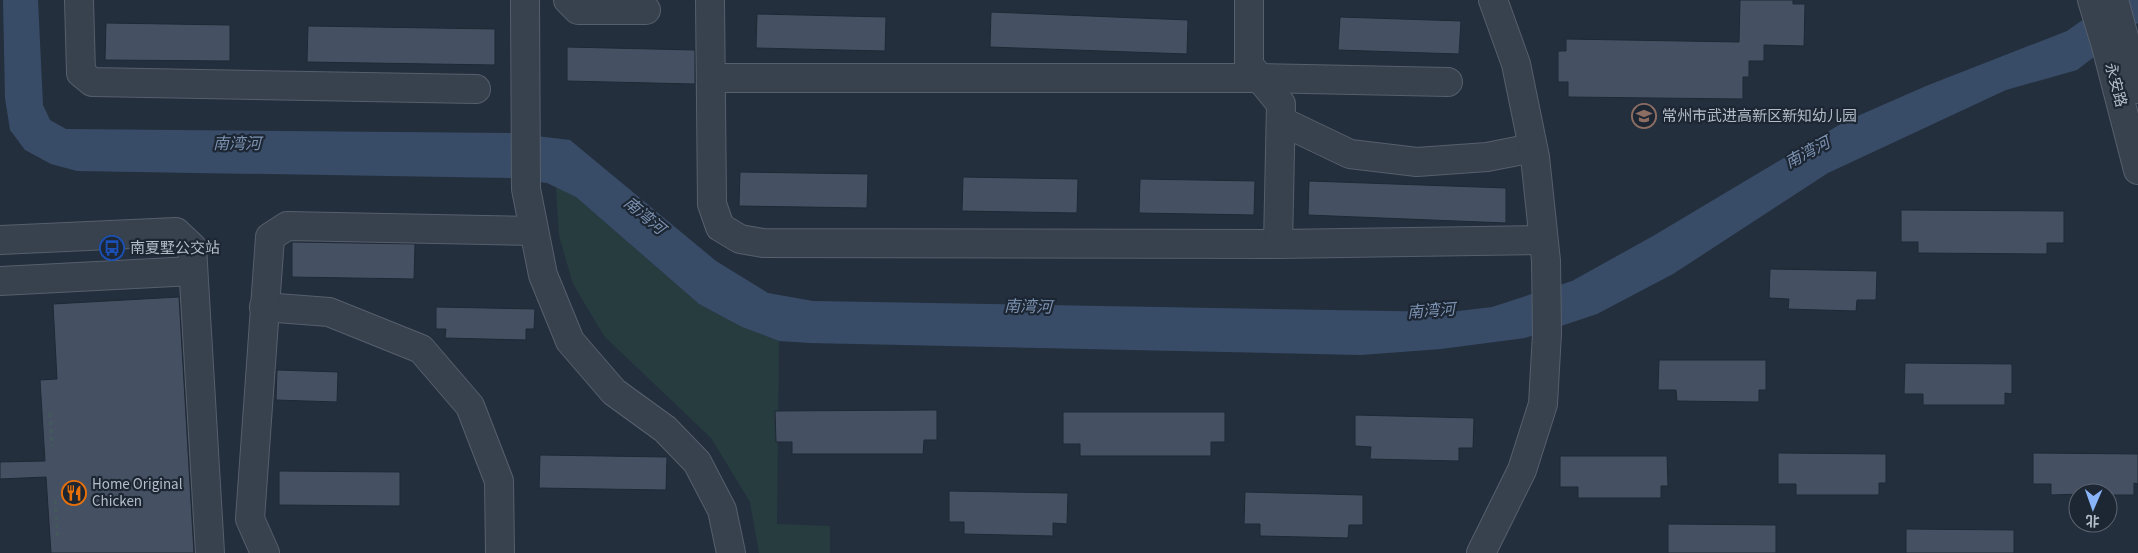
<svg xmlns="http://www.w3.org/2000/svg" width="2138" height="553" font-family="'Source Sans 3','Noto Sans SC',sans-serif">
  <rect width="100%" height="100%" fill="#242f3e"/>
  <!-- green -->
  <polygon fill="#263c3f" points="556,187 576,197 699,304 742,327 779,341 777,524 830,526 830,553 759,553 750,502 711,438 604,336 573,284 559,236"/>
  <!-- water -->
  <polygon fill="#394c67" points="3,0 38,0 43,105 50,120 66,129 510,133 570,140 716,261 768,293 813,301 1450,312 1492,307 1572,281 1653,236 1844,122 1926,86 2067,31 2111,0 2138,0 2138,23 2077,70 2006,90 1828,173 1673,274 1597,314 1525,338 1441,349 1361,355 810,343 779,341 742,327 699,304 576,197 547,183 509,178 77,171 51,164 25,150 10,130 5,98"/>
  <!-- building -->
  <g fill="#455162" stroke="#1f2835">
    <polygon points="1740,0 1793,0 1793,4 1805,4 1804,46 1764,45 1764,61 1749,61 1749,77 1743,77 1743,99 1568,97 1568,82 1558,82 1558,51 1566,51 1566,39 1739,42"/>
    <polygon points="991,12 1188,20 1187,54 990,47"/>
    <polygon points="757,14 886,17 885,51 756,48"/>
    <polygon points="1340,17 1461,21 1459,54 1338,50"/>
    <polygon points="106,23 230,25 230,61 105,60"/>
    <polygon points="308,26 495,29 495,65 307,62"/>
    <polygon points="567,47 695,50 695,84 567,81"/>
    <polygon points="740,172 868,174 867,208 739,206"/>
    <polygon points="963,177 1078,179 1077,213 962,211"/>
    <polygon points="1140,179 1255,181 1254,215 1139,213"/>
    <polygon points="1309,181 1506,188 1506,223 1308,215"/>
    <polygon points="1901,210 2064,211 2064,243 2047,243 2047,254 1918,253 1918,242 1901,242"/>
    <polygon points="292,242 415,244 414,279 292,277"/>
    <polygon points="1770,269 1877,271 1876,300 1857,300 1856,311 1788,309 1789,299 1769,298"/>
    <polygon points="179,297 194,553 51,553 46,477 0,479 0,462 45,461 40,380 57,379 53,304"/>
    <polygon points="436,307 535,309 534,329 526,329 526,340 445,338 446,329 436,329"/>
    <polygon points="1659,360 1766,360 1766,390 1759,390 1759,402 1677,401 1676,390 1658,390"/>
    <polygon points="1905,363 2012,364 2012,394 2005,393 2005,405 1923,405 1923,394 1904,394"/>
    <polygon points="277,370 338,372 337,402 276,400"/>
    <polygon points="937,410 937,440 924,440 923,454 792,454 792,442 776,442 775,411"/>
    <polygon points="1063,412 1225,412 1225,442 1211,442 1211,456 1080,456 1080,444 1063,444"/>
    <polygon points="1355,415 1474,418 1473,448 1459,448 1459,461 1370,459 1371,447 1355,446"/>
    <polygon points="1778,453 1886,454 1886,483 1879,483 1879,495 1796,495 1796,484 1778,484"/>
    <polygon points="2033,453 2138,454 2138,484 2134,483 2134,495 2108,495 2108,493 2051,495 2051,484 2033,484"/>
    <polygon points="540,455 667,457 666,490 539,488"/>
    <polygon points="1560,456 1667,456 1668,486 1661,486 1661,498 1578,498 1578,487 1560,487"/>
    <polygon points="279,471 400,472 400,506 279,505"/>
    <polygon points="949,491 1068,493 1067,524 1053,523 1053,536 964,534 964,522 949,522"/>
    <polygon points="1245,492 1363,495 1363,525 1349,525 1348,538 1260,536 1260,524 1244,524"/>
    <polygon points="1668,524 1776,525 1776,553 1668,553"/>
    <polygon points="1906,529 2014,530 2014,553 1906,553"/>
  </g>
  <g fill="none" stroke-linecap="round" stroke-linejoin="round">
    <defs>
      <g id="minor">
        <polyline points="79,0 81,73 92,82 476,89"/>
        <polyline points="525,0 526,189 543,275 570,341 614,392 665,429 697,462 722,510 731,553"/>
        <polyline points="568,0 578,10 646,10"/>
        <polyline points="710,0 712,204 720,227 740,239 763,243 1278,244 1543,240"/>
        <polyline points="1249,0 1249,65 1281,104 1278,244"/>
        <polyline points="2092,0 2106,46 2138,170"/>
        <polyline points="2114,0 2138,89"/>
        <polyline points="711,78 1259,78 1448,82"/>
        <polyline points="1281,121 1350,154 1417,162 1487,157 1533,148"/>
        <polyline points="0,240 176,232 192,247 210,553"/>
        <polyline points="0,281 193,271"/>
        <polyline points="264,307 329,312 421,349 470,406 499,481 500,553"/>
        <polyline points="265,553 250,519 270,237 287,226 534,231"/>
        <polyline points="1481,553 1522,470 1543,404 1547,333 1546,261 1535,157 1516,64 1493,0"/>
      </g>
    </defs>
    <!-- minor casing -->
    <use href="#minor" stroke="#565f6c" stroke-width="30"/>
    <!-- path -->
    <g stroke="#44595c" stroke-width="3" stroke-dasharray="4 4" stroke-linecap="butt">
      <polyline points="50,413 52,447"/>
      <polyline points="55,500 58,541"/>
    </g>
    <!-- minor -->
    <use href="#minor" stroke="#38414e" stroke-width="28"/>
  </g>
  <!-- icons -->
  <defs>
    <symbol id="school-ring" viewBox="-11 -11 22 22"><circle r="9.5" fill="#1d2633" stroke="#8d6e63" stroke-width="1.5"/><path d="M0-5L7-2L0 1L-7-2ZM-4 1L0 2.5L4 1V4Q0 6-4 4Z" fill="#8d6e63"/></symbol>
    <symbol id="bus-ring" viewBox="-11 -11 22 22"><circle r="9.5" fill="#1d2633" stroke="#1a4fb4" stroke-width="1.5"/><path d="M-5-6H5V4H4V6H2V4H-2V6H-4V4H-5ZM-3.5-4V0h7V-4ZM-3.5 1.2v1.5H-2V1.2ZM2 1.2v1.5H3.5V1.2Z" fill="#1a4fb4"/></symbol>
    <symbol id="restaurant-ring" viewBox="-11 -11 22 22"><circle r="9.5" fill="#1d2633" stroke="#e8710a" stroke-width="1.5"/><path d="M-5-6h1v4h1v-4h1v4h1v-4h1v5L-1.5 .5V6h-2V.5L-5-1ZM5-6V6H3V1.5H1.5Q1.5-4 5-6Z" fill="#e8710a"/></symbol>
  </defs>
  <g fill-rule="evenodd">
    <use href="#school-ring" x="1630" y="102" width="28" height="28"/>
    <use href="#bus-ring" x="98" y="234" width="28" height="28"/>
    <use href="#restaurant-ring" x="60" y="479" width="28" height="28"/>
  </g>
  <g text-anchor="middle" stroke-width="4.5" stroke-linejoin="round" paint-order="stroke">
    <!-- street labels -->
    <g font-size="15" fill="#b4bcc9" stroke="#1d2633">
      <text transform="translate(2116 85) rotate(75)" y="5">永安路</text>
    </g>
    <!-- poi labels -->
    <g font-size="15" fill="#b4bcc9" stroke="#1d2633" text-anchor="start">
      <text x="1662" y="121">常州市武进高新区新知幼儿园</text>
      <text x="130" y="253">南夏墅公交站</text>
      <text x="92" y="489">Home Original<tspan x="92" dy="17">Chicken</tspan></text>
    </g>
    <!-- water labels -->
    <g font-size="16" font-style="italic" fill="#7c92b1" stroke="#1d2633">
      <text x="237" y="149">南湾河</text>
      <text transform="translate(1807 152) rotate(-28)" y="6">南湾河</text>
      <text transform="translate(645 215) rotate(40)" y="6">南湾河</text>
      <text transform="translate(1028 306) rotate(1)" y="6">南湾河</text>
      <text transform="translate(1431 310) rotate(-4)" y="6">南湾河</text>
    </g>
  </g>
  <!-- north arrow -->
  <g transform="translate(2093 508) rotate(182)"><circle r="24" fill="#1d2633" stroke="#59626f"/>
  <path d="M0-4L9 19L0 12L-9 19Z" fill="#8ab4f8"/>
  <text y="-8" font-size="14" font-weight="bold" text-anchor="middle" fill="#b4bcc9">北</text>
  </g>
</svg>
